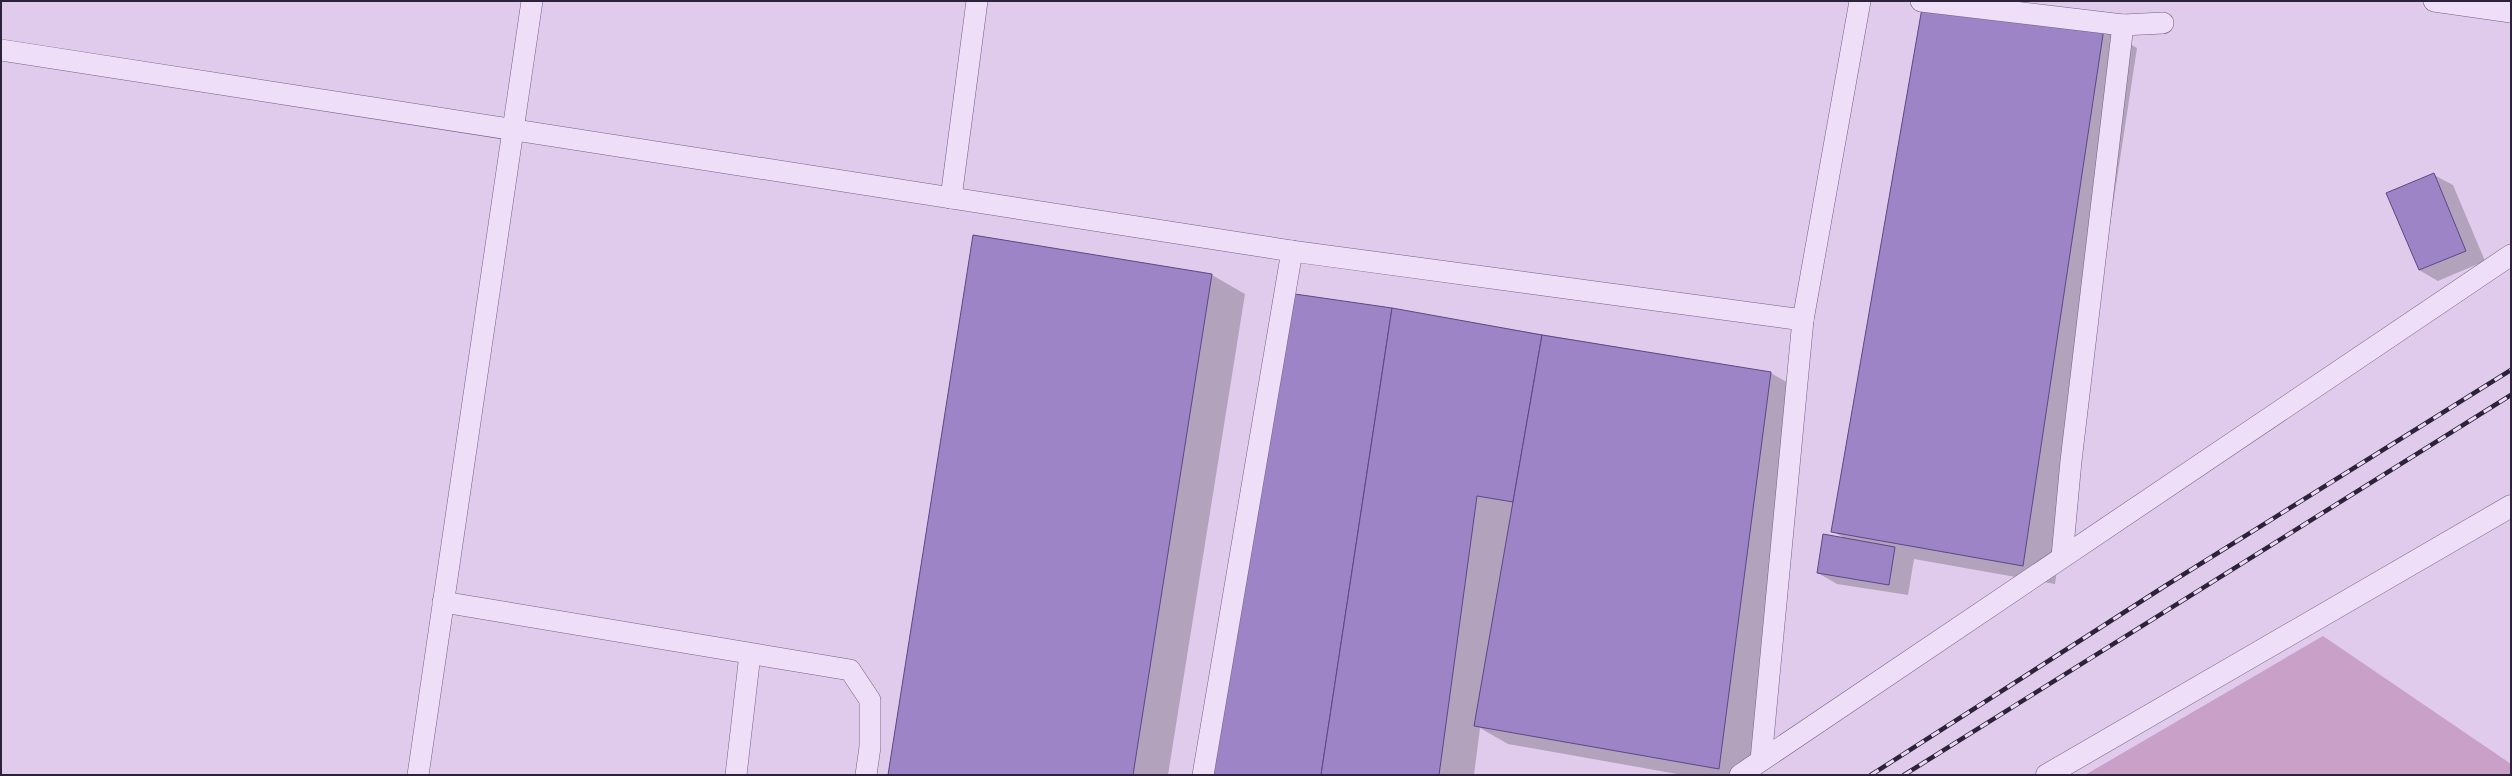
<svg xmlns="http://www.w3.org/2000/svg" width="2512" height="776" font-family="Georgia,serif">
  <rect width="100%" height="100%" fill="#e0cbec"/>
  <!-- green -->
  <polygon fill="#c9a0c7" points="2323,636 2511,764 2511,775 2085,775"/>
  <!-- shadow -->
  <g fill="#0003">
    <polygon points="2104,29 2137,48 2055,584 1914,559 1908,595 1837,584 1818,573 1846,539 1832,531"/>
    <polygon points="2434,175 2453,185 2485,261 2438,281 2419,270"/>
    <polygon points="974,236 1212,275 1245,294 1168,775 889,775"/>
    <polygon points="1392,309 1771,373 1804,392 1753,775 1683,775 1508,744 1480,728 1474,775 1212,775"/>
  </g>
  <!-- building -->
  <g fill="#9c84c6" stroke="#5c4885">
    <polygon points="1922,8 2104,28 2023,566 1831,532"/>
    <polygon points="2434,173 2466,251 2419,270 2386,193"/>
    <polygon points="973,235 1212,274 1133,775 888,775"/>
    <polygon points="1288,293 1392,308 1321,775 1211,775"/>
    <polygon points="1392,308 1542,335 1513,502 1477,496 1439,775 1321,775"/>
    <polygon points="1542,335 1771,372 1719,769 1474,726"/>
    <polygon points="1823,534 1895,547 1889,585 1817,573"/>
  </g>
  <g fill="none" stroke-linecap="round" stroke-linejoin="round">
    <defs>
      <g id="service">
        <polyline points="1921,1 2123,25 2163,23"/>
        <polyline points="2434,1 2511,12"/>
        <polyline points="1,50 1292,251 1803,320"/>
        <polyline points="951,198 977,1"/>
        <polyline points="2062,557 2071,461 2123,25"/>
        <polyline points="443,602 850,670 870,700 870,747 866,775"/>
        <polyline points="1761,760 1803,320 1860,1"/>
        <polyline points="418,775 532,1"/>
        <polyline points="736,775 750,654"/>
        <polyline points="1203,775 1292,251"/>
        <polyline points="1740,775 2511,255"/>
      </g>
      <polyline id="minor" points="2047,775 2511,506"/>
    </defs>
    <!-- service casing -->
    <use href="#service" stroke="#736087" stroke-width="22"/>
    <!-- minor casing -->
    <use href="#minor" stroke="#736087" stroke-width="23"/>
    <!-- service -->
    <use href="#service" stroke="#eedef7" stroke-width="21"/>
    <!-- minor -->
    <use href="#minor" stroke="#eedef7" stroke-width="22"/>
    <defs>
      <g id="rail">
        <polyline points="1871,775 2165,586 2511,370"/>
        <polyline points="1904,775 2511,395"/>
      </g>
    </defs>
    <!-- rail casing -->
    <use href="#rail" stroke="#2c2239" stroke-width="4.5"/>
    <!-- rail -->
    <use href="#rail" stroke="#ebdaf4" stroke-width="3" stroke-dasharray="9" stroke-linecap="butt"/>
  </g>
  <!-- border -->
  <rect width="2512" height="776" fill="none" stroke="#2c2239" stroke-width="4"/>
</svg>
